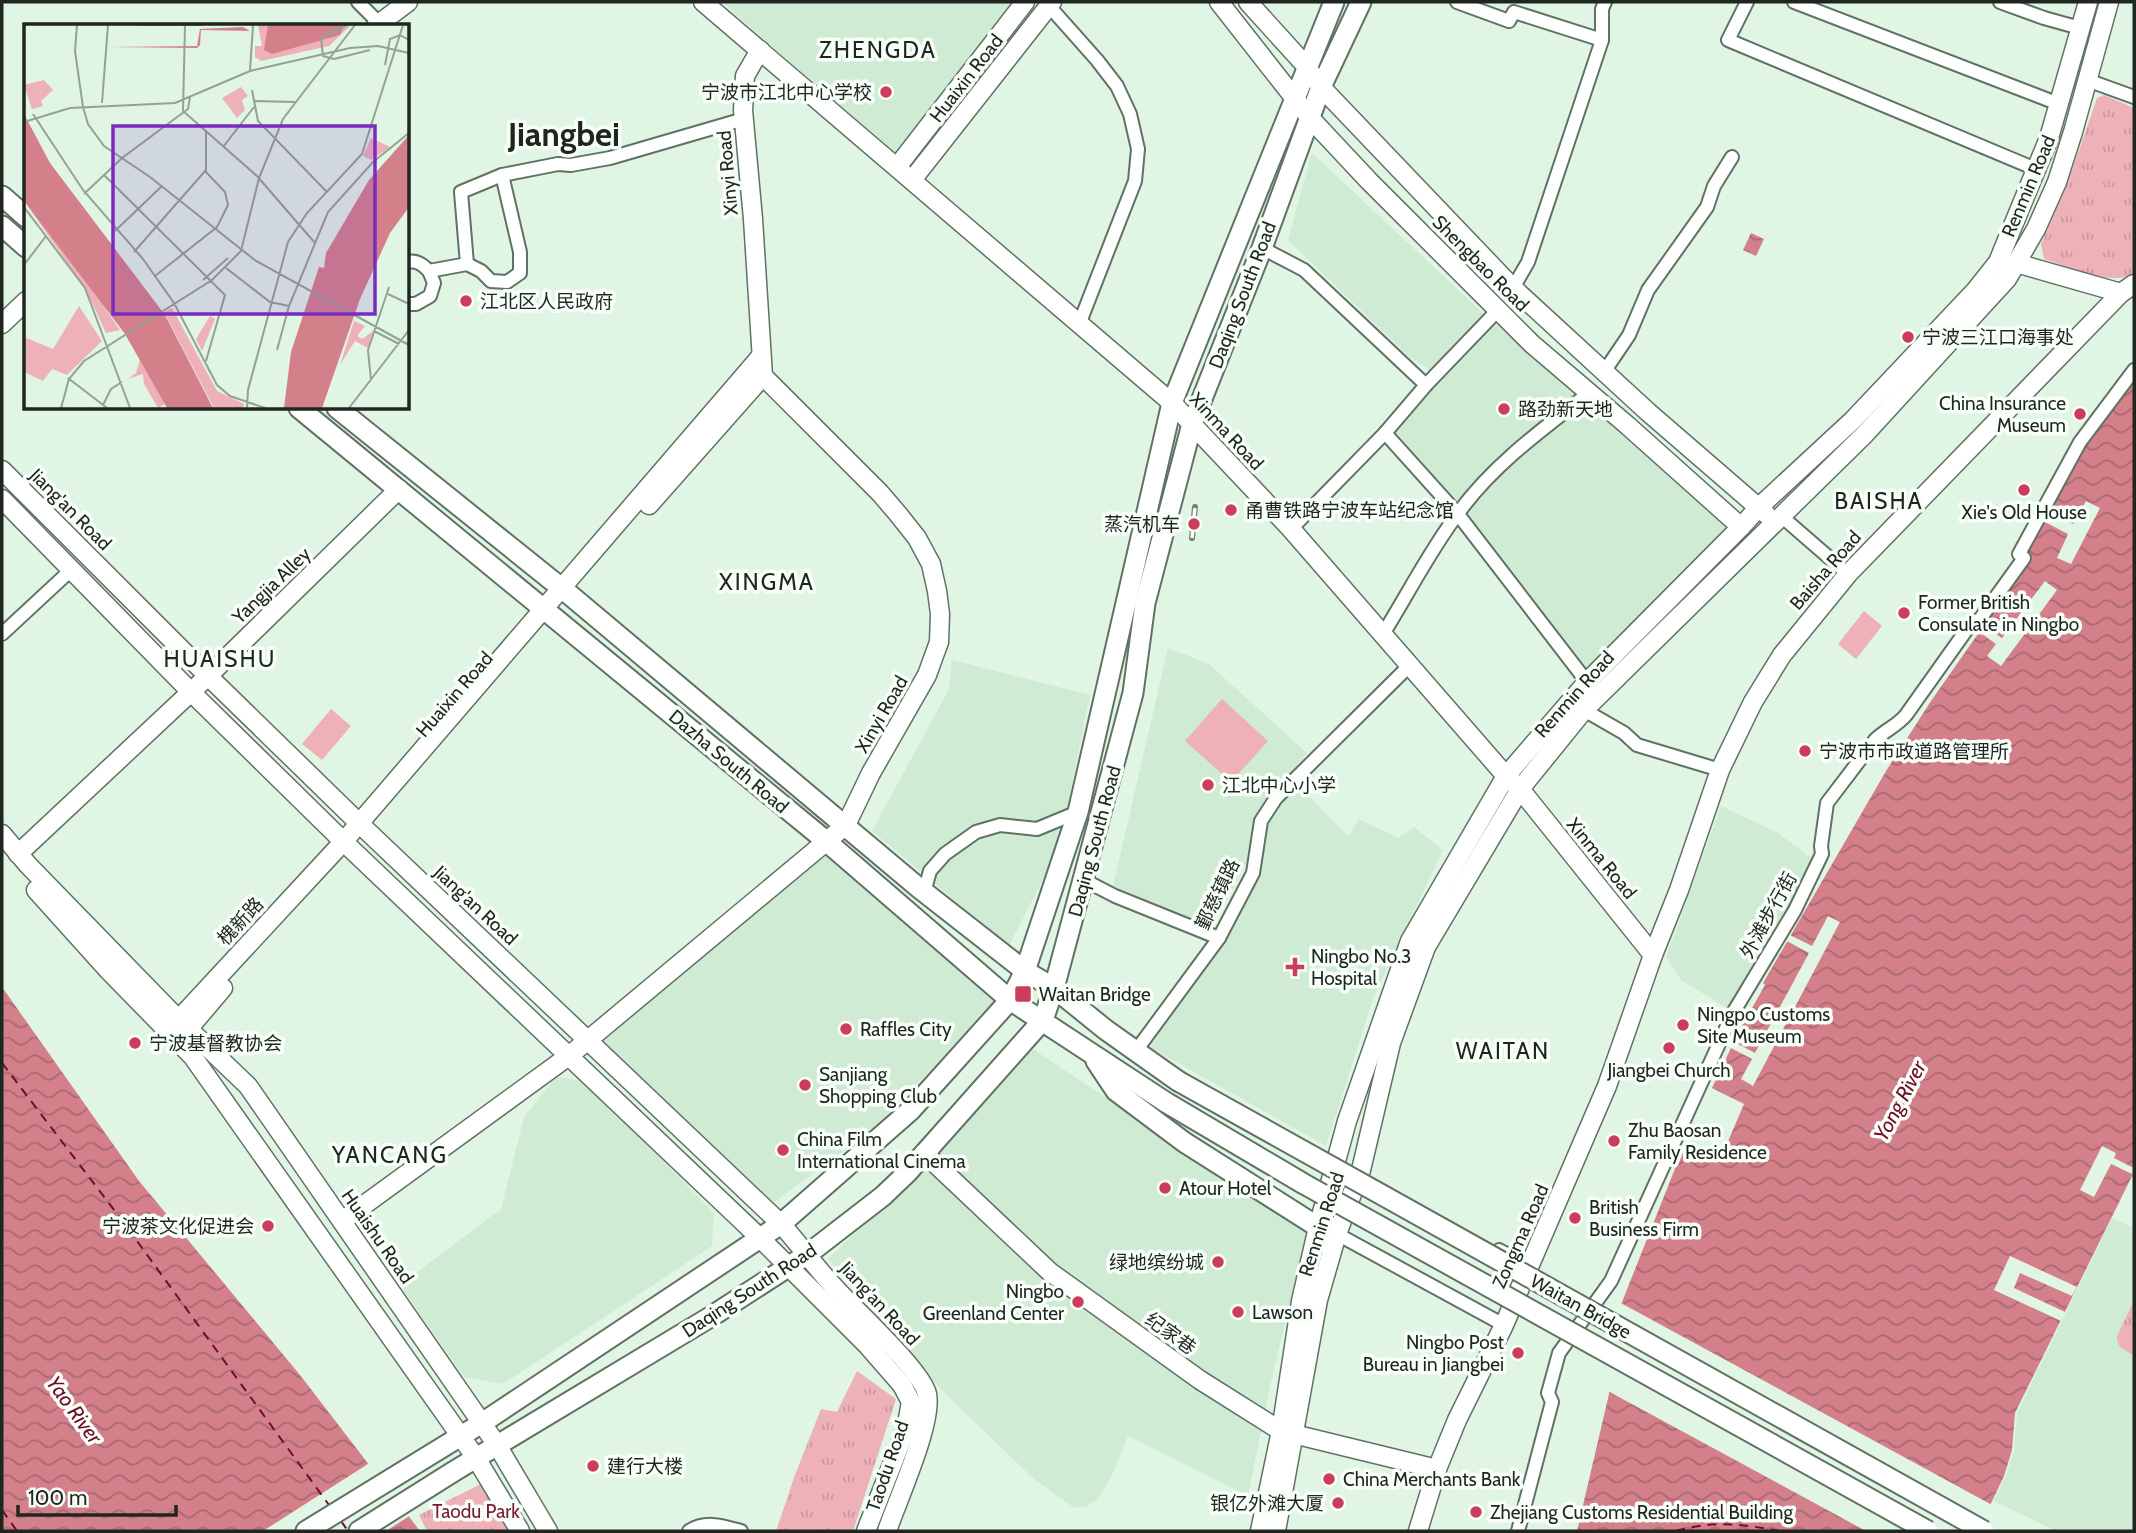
<svg xmlns="http://www.w3.org/2000/svg" width="2136" height="1533" font-family="Cabin,'Noto Sans SC',sans-serif">
  <defs>
    <pattern id="grass-tufts" width="24" height="20" patternUnits="userSpaceOnUse" patternTransform="scale(1.75)"><rect width="24" height="20" fill="#edb1b7"/><path d="M3 7l-1-3M5 7V3M7 7l1-3M15 17l-1-3M17 17v-4M19 17l1-3" fill="none" stroke="#cb989d"/></pattern>
    <pattern id="water-waves" width="16" height="10" patternUnits="userSpaceOnUse" patternTransform="scale(1.75)"><rect width="16" height="10" fill="#d3808a"/><path d="M0 5q4-4 8 0t8 0" fill="none" stroke="#ab6970"/></pattern>
  </defs>
  <rect width="100%" height="100%" fill="#e1f5e4"/>
  <!-- built -->
  <g fill="#d0ebd4">
    <polygon points="722,2 1015,2 898,160"/>
    <polygon points="1312,153 1486,316 1734,530 1588,672 1449,493 1395,435 1406,416 1443,379 1406,354 1288,240"/>
    <polygon points="1168,648 1209,664 1307,753 1255,817 1249,858 1211,929 1113,886"/>
    <polygon points="952,660 1090,695 1059,848 1009,946 872,831 949,689"/>
    <polygon points="1296,783 1348,836 1359,819 1398,838 1414,827 1443,850 1374,996 1326,1146 1144,1044 1256,872 1264,823"/>
    <polygon points="1721,806 1778,833 1815,861 1727,1008 1681,980 1666,957"/>
    <polygon points="826,848 995,1000 881,1123 770,1205 597,1040"/>
    <polygon points="1033,1049 1167,1138 1308,1227 1271,1382 1248,1496 1128,1436 1113,1473 1098,1499 1087,1506 1074,1508 1033,1478 964,1412 932,1380 828,1259 938,1153"/>
    <polygon points="556,1077 585,1081 714,1213 712,1246 503,1384 464,1377 400,1285 501,1209 524,1117"/>
    <polygon points="2112,1218 2134,1228 2134,1531 2056,1531 1994,1501 2007,1473 2014,1450 2017,1413"/>
  </g>
  <!-- grass -->
  <g fill="url(#grass-tufts)">
    <path d="M2104 95 2134 108V275C2105 285 2073 268 2044 259L2041 244 2067 185 2097 98Z"/>
    <path d="M2134 1301V1355C2124 1350 2117 1348 2117 1336Z"/>
    <polygon points="857,1371 896,1399 853,1531 776,1531 795,1475 821,1409 837,1412"/>
    <polygon points="485,1482 513,1531 427,1531 419,1515"/>
  </g>
  <!-- pitch -->
  <g fill="#edb1b7">
    <polygon points="1864,611 1882,626 1856,659 1838,644"/>
    <polygon points="1222,699 1268,741 1231,782 1185,741"/>
    <polygon points="331,709 351,726 322,760 302,744"/>
  </g>
  <!-- water -->
  <g fill="url(#water-waves)">
    <polygon points="1751,233 1764,239 1756,256 1743,250"/>
    <polygon points="2134,380 2134,1172 2015,1413 2012,1450 2004,1476 1978,1531 1577,1531 1609,1394 1620,1307 1684,1146 1720,1160 1744,1104 1712,1088 1738,1033 1765,985 1763,983 1886,771 1931,701 2031,558 2026,553 2088,437"/>
    <polygon points="2,987 139,1181 300,1375 420,1531 2,1531"/>
  </g>
  <!-- pier -->
  <g fill="#e1f5e4">
    <polygon points="2086,501 2100,508 2071,564 2057,558 2068,534 2041,520 2046,511 2073,524"/>
    <polygon points="2045,581 2057,590 2001,666 1987,656 1996,644 1978,631 1983,625 2002,638"/>
    <polygon points="1828,916 1840,922 1753,1086 1741,1079 1752,1059 1729,1047 1732,1041 1755,1053 1809,953 1785,940 1788,934 1812,946"/>
    <polygon points="2102,1146 2116,1153 2114,1158 2134,1168 2134,1175 2111,1164 2094,1197 2080,1190"/>
    <polygon points="2010,1256 2077,1287 2072,1296 2020,1273 2014,1288 2065,1312 2061,1321 1994,1290"/>
    <polygon points="1619,1302 1994,1506 1982,1531 1866,1531 1606,1390"/>
    <polygon points="371,1462 411,1515 386,1531 263,1531"/>
  </g>
  <g fill="none" stroke-linecap="round" stroke-linejoin="round">
    <!-- ferry -->
    <g stroke="#720c2a" stroke-width="2" stroke-dasharray="9 7" stroke-linecap="butt">
      <polyline points="2,1063 121,1219 329,1505"/>
      <polyline points="2,1510 17,1531"/>
      <polyline points="341,1521 348,1531"/>
      <path d="M1676 1531C1716 1520 1740 1524 1780 1531"/>
    </g>
    <defs>
      <g id="street">
        <polyline points="358,2 379,23"/>
        <polyline points="1457,2 1509,21 1514,12 1602,40"/>
        <polyline points="1747,2 1728,40 2038,170"/>
        <polyline points="1794,2 2059,104"/>
        <polyline points="2000,2 2044,18 2080,28"/>
        <polyline points="1049,6 1097,60 1117,86 1130,114 1138,149 1135,181 1080,322"/>
        <polyline points="2087,80 2134,97"/>
        <polyline points="1262,248 1304,270 1426,385 1385,433 1291,529"/>
        <path d="M408 262C417 260 423 265 429 271L467 264 461 192 502 175 558 164 571 165 610 158 744 119"/>
        <polyline points="467,264 481,271 491,281 507,282 520,273 520,252 502,175"/>
        <polyline points="1513,288 1528,262 1602,40 1602,9 1605,2"/>
        <polyline points="408,304 416,304 430,296 434,283 429,271"/>
        <polyline points="1604,372 1629,335 1648,290 1707,207 1714,186 1732,157"/>
        <polyline points="1426,385 1498,310"/>
        <polyline points="1385,433 1457,513 1587,682"/>
        <polyline points="1780,515 1848,574"/>
        <polyline points="2,634 71,570"/>
        <path d="M1383 634C1408 594 1430 550 1459 512 1494 464 1543 429 1589 393"/>
        <polyline points="1584,710 1624,733 1637,745 1720,770"/>
        <polyline points="1084,880 1115,896 1219,938"/>
        <polyline points="924,892 930,871 945,854 976,832 1000,825 1037,829 1078,812"/>
        <polyline points="1138,1048 1219,938 1253,873 1261,821 1276,798 1409,666"/>
        <polyline points="1337,1234 1504,1325"/>
        <polyline points="1499,1250 1530,1266"/>
        <path d="M689 1531C706 1520 723 1526 741 1531"/>
        <path d="M1518 1531 1552 1402 1548 1393 1559 1353 1611 1281 1733 1013 1795 910 1822 854 1821 846 1827 803 1875 740C1885 730 1897 726 1906 715L1970 625 1980 619 2024 558 2019 554 2080 442 2134 370"/>
      </g>
      <g id="secondary">
        <polyline points="703,2 1172,403 1291,529 1506,776 1520,789 1653,955"/>
        <polyline points="1219,2 1310,118 1369,181 1532,344 1627,425 1741,527"/>
        <polyline points="1248,2 1306,66 1321,87 1513,288 1648,412 1766,514"/>
        <polyline points="376,26 408,2"/>
        <polyline points="897,167 1025,2"/>
        <polyline points="912,180 1052,2"/>
        <polyline points="2016,263 2121,293"/>
        <polyline points="2,324 26,301"/>
        <path d="M2 470 208 676 364 828 781 1224C800 1245 817 1269 836 1289 855 1310 922 1371 927 1394 933 1423 897 1501 887 1531"/>
        <polyline points="2,499 191,692 348,846 760,1238 868,1346 902,1385 911,1402 906,1429 866,1531"/>
        <polyline points="649,505 763,376"/>
        <polyline points="2,834 28,865 178,1019 248,1086 497,1445 548,1531"/>
        <polyline points="18,854 208,676 399,489"/>
        <polyline points="36,890 108,970 193,1057 476,1458 520,1531"/>
        <polyline points="168,1031 344,841 761,356"/>
        <polyline points="178,1041 223,988"/>
        <polyline points="924,1153 1050,1272 1200,1380 1281,1431 1437,1469"/>
        <polyline points="342,1221 570,1055 846,825 871,773 927,675 939,642 940,614 937,591 931,564 917,538 898,514 880,493 763,376 753,219 743,110 745,76 760,50"/>
        <polyline points="1260,1531 1281,1431 1301,1301 1318,1227 1347,1121 1410,941 1506,776 1587,682 1741,527 1759,507 1853,420 1975,291 1998,262 2049,138 2088,2"/>
        <polyline points="1276,1531 1318,1300 1337,1234 1361,1170 1391,1043 1426,947 1520,789 1584,710 1865,434 2007,279 2036,229 2057,182 2073,132 2109,2"/>
        <polyline points="1418,1531 1437,1469 1457,1420 1504,1325 1607,1086 1653,955 1679,890 1720,770 1753,702 1782,655 1848,574 2121,293 2134,284"/>
      </g>
      <g id="primary">
        <polyline points="2,196 26,217"/>
        <polyline points="2,226 26,247"/>
        <polyline points="299,408 826,841 1010,1000 1167,1103"/>
        <polyline points="337,408 570,595 919,888 1025,971 1054,988 1106,1030 1178,1081"/>
        <polyline points="1096,1061 1116,1091 1184,1142 1318,1227"/>
        <polyline points="306,1531 482,1423 781,1224 911,1110 1010,1000 1025,971 1078,812 1172,403 1334,2"/>
        <polyline points="359,1531 456,1470 712,1316 808,1254 883,1196 907,1173 1043,1020 1054,988 1133,693 1145,603 1192,424 1262,248 1321,87 1361,2"/>
      </g>
    </defs>
    <!-- street casing -->
    <use href="#street" stroke="#607263" stroke-width="16"/>
    <!-- secondary casing -->
    <use href="#secondary" stroke="#607263" stroke-width="21"/>
    <!-- primary casing -->
    <use href="#primary" stroke="#607263" stroke-width="23"/>
    <!-- street -->
    <use href="#street" stroke="#fff" stroke-width="12"/>
    <!-- secondary -->
    <use href="#secondary" stroke="#fff" stroke-width="18"/>
    <!-- primary -->
    <use href="#primary" stroke="#fff" stroke-width="19"/>
    <defs>
      <polyline id="rail" points="1192,538 1195,507"/>
    </defs>
    <!-- rail casing -->
    <use href="#rail" stroke="#748176" stroke-width="6"/>
    <!-- rail -->
    <use href="#rail" stroke="#f7fff8" stroke-width="3.5" stroke-dasharray="10" stroke-linecap="butt"/>
    <defs>
      <g id="primary-bridge">
        <polyline points="1178,1081 1984,1531"/>
        <polyline points="1167,1103 1304,1184 1928,1531"/>
      </g>
    </defs>
    <!-- primary-bridge casing -->
    <use href="#primary-bridge" stroke="#607263" stroke-width="23" stroke-linecap="butt"/>
    <!-- primary-bridge -->
    <use href="#primary-bridge" stroke="#fff" stroke-width="19"/>
  </g>
  <!-- markers -->
  <g fill="#cc3c5b" stroke="#f7fff8" stroke-width="2.5">
    <circle cx="886" cy="92" r="7"/>
    <circle cx="466" cy="301" r="7"/>
    <circle cx="1908" cy="337" r="7"/>
    <circle cx="1504" cy="409" r="7"/>
    <circle cx="2080" cy="414" r="7"/>
    <circle cx="2024" cy="490" r="7"/>
    <circle cx="1231" cy="510" r="7"/>
    <circle cx="1194" cy="524" r="7"/>
    <circle cx="1904" cy="613" r="7"/>
    <circle cx="1805" cy="751" r="7"/>
    <circle cx="1208" cy="785" r="7"/>
    <path d="M1291.5 956.5h7v7h7v7h-7v7h-7v-7h-7v-7h7z"/>
    <rect x="1014" y="985" width="18" height="18" rx="3.5"/>
    <circle cx="1683" cy="1025" r="7"/>
    <circle cx="846" cy="1029" r="7"/>
    <circle cx="135" cy="1043" r="7"/>
    <circle cx="1669" cy="1048" r="7"/>
    <circle cx="805" cy="1085" r="7"/>
    <circle cx="1614" cy="1141" r="7"/>
    <circle cx="783" cy="1150" r="7"/>
    <circle cx="1165" cy="1188" r="7"/>
    <circle cx="1575" cy="1218" r="7"/>
    <circle cx="268" cy="1226" r="7"/>
    <circle cx="1218" cy="1262" r="7"/>
    <circle cx="1078" cy="1302" r="7"/>
    <circle cx="1238" cy="1312" r="7"/>
    <circle cx="1518" cy="1353" r="7"/>
    <circle cx="593" cy="1466" r="7"/>
    <circle cx="1329" cy="1479" r="7"/>
    <circle cx="1338" cy="1503" r="7"/>
    <circle cx="1476" cy="1512" r="7"/>
  </g>
  <g text-anchor="middle" stroke-width="7" stroke-linejoin="round" paint-order="stroke">
    <!-- street labels -->
    <g font-size="19" fill="#1f2620" stroke="#f7fff8">
      <text transform="translate(966 78) rotate(-52)" y="7">Huaixin Road</text>
      <text transform="translate(727 173) rotate(-95)" y="7">Xinyi Road</text>
      <text transform="translate(2028 186) rotate(-67)" y="7">Renmin Road</text>
      <text transform="translate(1481 263) rotate(45)" y="7">Shengbao Road</text>
      <text transform="translate(1242 295) rotate(-69)" y="7">Daqing South Road</text>
      <text transform="translate(1227 431) rotate(47)" y="7">Xinma Road</text>
      <text transform="translate(71 509) rotate(45)" y="7">Jiang'an Road</text>
      <text transform="translate(1825 570) rotate(-49)" y="7">Baisha Road</text>
      <text transform="translate(271 585) rotate(-44)" y="7">Yangjia Alley</text>
      <text transform="translate(454 694) rotate(-49)" y="7">Huaixin Road</text>
      <text transform="translate(1574 694) rotate(-48)" y="7">Renmin Road</text>
      <text transform="translate(881 714) rotate(-60)" y="7">Xinyi Road</text>
      <text transform="translate(729 761) rotate(40)" y="7">Dazha South Road</text>
      <text transform="translate(1094 841) rotate(-75)" y="7">Daqing South Road</text>
      <text transform="translate(1602 858) rotate(51)" y="7">Xinma Road</text>
      <text transform="translate(1217 894) rotate(-64)" y="7">鄞慈镇路</text>
      <text transform="translate(476 905) rotate(43)" y="7">Jiang'an Road</text>
      <text transform="translate(1768 915) rotate(-61)" y="7">外滩步行街</text>
      <text transform="translate(240 921) rotate(-47)" y="7">槐新路</text>
      <text transform="translate(1321 1224) rotate(-72)" y="7">Renmin Road</text>
      <text transform="translate(378 1236) rotate(55)" y="7">Huaishu Road</text>
      <text transform="translate(1520 1236) rotate(-66)" y="7">Zongma Road</text>
      <text transform="translate(749 1290) rotate(-33)" y="7">Daqing South Road</text>
      <text transform="translate(880 1303) rotate(47)" y="7">Jiang'an Road</text>
      <text transform="translate(1581 1306) rotate(29)" y="7">Waitan Bridge</text>
      <text transform="translate(1171 1333) rotate(36)" y="7">纪家巷</text>
      <text transform="translate(887 1466) rotate(-71)" y="7">Taodu Road</text>
    </g>
    <!-- poi labels -->
    <g font-size="19" fill="#1f2620" stroke="#f7fff8" text-anchor="start">
      <text x="872" y="99" text-anchor="end">宁波市江北中心学校</text>
      <text x="480" y="308">江北区人民政府</text>
      <text x="1922" y="344">宁波三江口海事处</text>
      <text x="2066" y="410" text-anchor="end">China Insurance<tspan x="2066" dy="22">Museum</tspan></text>
      <text x="1518" y="416">路劲新天地</text>
      <text x="1245" y="517">甬曹铁路宁波车站纪念馆</text>
      <text x="2024" y="519" text-anchor="middle">Xie's Old House</text>
      <text x="1180" y="531" text-anchor="end">蒸汽机车</text>
      <text x="1918" y="609">Former British<tspan x="1918" dy="22">Consulate in Ningbo</tspan></text>
      <text x="1819" y="758">宁波市市政道路管理所</text>
      <text x="1222" y="792">江北中心小学</text>
      <text x="1311" y="963">Ningbo No.3<tspan x="1311" dy="22">Hospital</tspan></text>
      <text x="1039" y="1001">Waitan Bridge</text>
      <text x="1697" y="1021">Ningpo Customs<tspan x="1697" dy="22">Site Museum</tspan></text>
      <text x="860" y="1036">Raffles City</text>
      <text x="149" y="1050">宁波基督教协会</text>
      <text x="1669" y="1077" text-anchor="middle">Jiangbei Church</text>
      <text x="819" y="1081">Sanjiang<tspan x="819" dy="22">Shopping Club</tspan></text>
      <text x="1628" y="1137">Zhu Baosan<tspan x="1628" dy="22">Family Residence</tspan></text>
      <text x="797" y="1146">China Film<tspan x="797" dy="22">International Cinema</tspan></text>
      <text x="1179" y="1195">Atour Hotel</text>
      <text x="1589" y="1214">British<tspan x="1589" dy="22">Business Firm</tspan></text>
      <text x="254" y="1233" text-anchor="end">宁波茶文化促进会</text>
      <text x="1204" y="1269" text-anchor="end">绿地缤纷城</text>
      <text x="1064" y="1298" text-anchor="end">Ningbo<tspan x="1064" dy="22">Greenland Center</tspan></text>
      <text x="1252" y="1319">Lawson</text>
      <text x="1504" y="1349" text-anchor="end">Ningbo Post<tspan x="1504" dy="22">Bureau in Jiangbei</tspan></text>
      <text x="607" y="1473">建行大楼</text>
      <text x="1343" y="1486">China Merchants Bank</text>
      <text x="1324" y="1510" text-anchor="end">银亿外滩大厦</text>
      <text x="1490" y="1519">Zhejiang Customs Residential Building</text>
    </g>
    <!-- park labels -->
    <g font-size="19" fill="#7b1730" stroke="#f7fff8">
      <text x="476" y="1518">Taodu Park</text>
    </g>
    <!-- water labels -->
    <g font-size="21" font-style="italic" fill="#720c2a" stroke="#f7fff8">
      <text transform="translate(1900 1101) rotate(-62)" y="7">Yong River</text>
      <text transform="translate(74 1410) rotate(54)" y="7">Yao River</text>
    </g>
    <!-- quarter labels -->
    <g font-size="23" letter-spacing="2" fill="#1f2620" stroke="#f7fff8">
      <text x="878" y="58">ZHENGDA</text>
      <text x="1879" y="509">BAISHA</text>
      <text x="767" y="590">XINGMA</text>
      <text x="220" y="667">HUAISHU</text>
      <text x="1503" y="1059">WAITAN</text>
      <text x="390" y="1163">YANCANG</text>
    </g>
    <!-- town labels -->
    <g font-size="33" font-weight="bold" fill="#1f2620" stroke="#f7fff8">
      <text x="564" y="146">Jiangbei</text>
    </g>
  </g>
  <!-- overview -->
  <g transform="translate(24 24)">
    <rect width="385" height="385" fill="#e1f5e4"/>
    <path d="M234 1H327L305 22 237 37 231 33V22H238ZM20 56 29 66 17 77 19 82 8 85 0 61ZM347 114 366 123 347 136 339 132ZM3 181 60 254 96 306 82 309 62 266ZM55 282 78 317 43 351 28 345 19 357 0 348V313L29 325ZM148 284 193 367 220 380 219 384H190L140 288ZM186 292 191 295 178 327 172 315ZM330 297 341 302 333 312 338 315 349 307 344 324 331 317 316 341ZM116 336 141 380 134 384 120 360 119 350 104 355 112 349Z" fill="#edb1b7"/>
    <path d="M217 63 224 72 218 76 221 86 213 94 198 74Z" fill="#edb1b7"/>
    <path d="M244 1H320L316 11 248 30 240 26ZM219 3 226 7 177 6 176 21 173 24 84 23 173 22 176 5ZM0 90 26 139 141 291 189 384H143L101 310 0 177ZM385 111V183L366 209 336 275 298 384H260L267 328 295 243 300 244 302 229 345 156Z" fill="#d3808a"/>
    <path fill="none" stroke="#d3808a" stroke-width="3.5" d="M0 106 130 288M0 169 102 306M133 292 182 384M105 310 147 384M265 384 268 360 279 340 277 304 285 294 301 289 312 291 318 307 292 384"/>
    <path fill="none" stroke="#93a296" stroke-width="2" d="M53 1 51 27 59 83 64 100 80 122 126 153 232 237 385 321M113 1H179M323 1 297 14 299 32 310 35 346 26M361 41 366 15 376 11 385 16M226 47 229 1M228 66 234 97 302 167M231 77 271 78M78 79 84 1M159 87 233 152 291 219M159 87 161 1M9 90 59 166 119 235 150 279 193 361 206 372 241 384M0 98 46 84 151 79 226 47 326 24 354 22 385 29M199 123 230 83M80 151 201 271 182 337M60 170 98 134 164 85 166 73M0 183 61 264 106 384M91 207 138 162M110 228 182 146M0 241 22 212M202 244 246 278 265 282M131 252 193 203 204 181 201 168 182 148V108M179 256 204 234M364 270 385 280M350 307 375 320M253 326 265 282 304 188 349 138 385 109M44 354 83 384M347 356 344 326 365 263M79 381 87 365 98 358M37 384 45 355 60 337 188 256 217 227 235 154 259 95 331 1M223 384 224 366 264 218 283 189 338 130 379 1M325 384 385 306"/>
    <path fill="#7b2cbf" fill-opacity="0.15" stroke="#7b2cbf" stroke-width="3.5" d="M89 102H351V290H89Z"/>
    <rect width="385" height="385" fill="none" stroke="#1f2620" stroke-width="3.5"/>
  </g>
  <!-- border -->
  <rect width="2136" height="1533" fill="none" stroke="#1f2620" stroke-width="7"/>
  <!-- scale -->
  <path d="M18 1505v10h158v-10" fill="none" stroke="#1f2620" stroke-width="3.5"/>
  <text x="28" y="1505" font-size="21" fill="#1f2620" stroke="#f7fff8" stroke-width="5" paint-order="stroke">100 m</text>
</svg>
